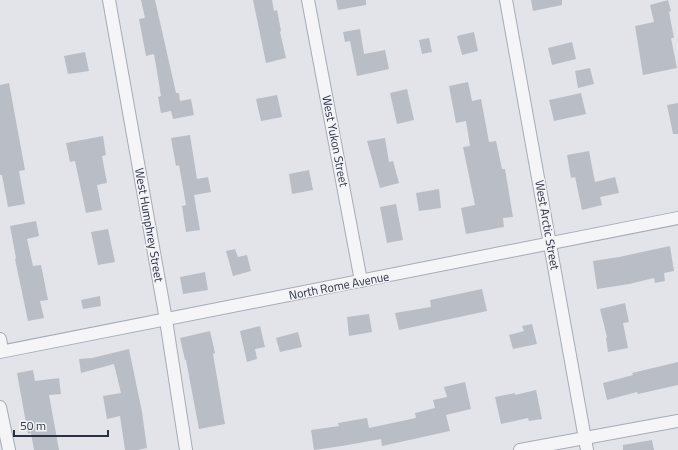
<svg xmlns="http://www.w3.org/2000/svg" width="678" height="450" font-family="'Titillium Web',sans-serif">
  <rect width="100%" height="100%" fill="#e2e4ea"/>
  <!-- building -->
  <g fill="#b9bdc6">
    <polygon points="141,0 155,0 176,93 179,93 180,101 191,99 194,115 173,119 171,111 161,113 158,97 161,96 154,54 146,56 139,19 145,18"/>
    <polygon points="253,0 272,0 274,11 277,10 281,31 280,32 286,58 266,63"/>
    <polygon points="336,0 366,0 366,5 338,10"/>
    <polygon points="531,0 562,0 562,5 533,11"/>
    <polygon points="668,0 671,11 669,12 674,38 671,38 677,68 643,75 635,26 654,22 650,5"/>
    <polygon points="360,29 364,54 385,50 389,69 357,76 350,41 345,42 343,32"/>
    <polygon points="474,32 478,51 462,55 457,36"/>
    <polygon points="429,38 432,52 422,54 419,40"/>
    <polygon points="572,42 576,59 552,65 548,48"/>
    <polygon points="85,52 89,71 68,74 64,56"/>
    <polygon points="590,68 594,84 578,88 575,71"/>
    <polygon points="468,82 472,101 481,99 489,142 496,141 502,169 505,169 513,217 503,218 504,227 466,234 461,208 475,205 463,147 470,146 466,121 456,123 449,86"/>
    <polygon points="9,83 25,170 19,171 25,204 8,207 2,175 0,175 0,85"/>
    <polygon points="407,89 414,120 397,124 390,93"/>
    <polygon points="581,93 586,114 554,121 549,100"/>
    <polygon points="277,95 282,117 261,121 256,99"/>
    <polygon points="678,103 678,134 673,134 667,105"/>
    <polygon points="190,135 197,179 208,177 211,192 194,195 200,230 186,232 182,206 186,205 179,165 176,166 171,138"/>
    <polygon points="103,136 106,155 102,156 107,183 97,185 102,210 86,213 75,161 70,162 66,143"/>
    <polygon points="385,138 389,162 393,161 399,183 380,188 367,141"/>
    <polygon points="589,151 595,182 615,177 619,193 600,197 602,205 582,210 575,177 571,178 567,155"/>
    <polygon points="309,170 313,190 292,194 289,174"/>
    <polygon points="439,189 441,208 419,211 416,193"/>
    <polygon points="396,204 403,240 387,243 380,207"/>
    <polygon points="36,221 39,236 27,239 33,266 41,265 48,300 40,301 44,318 28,321 15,259 16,258 10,226"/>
    <polygon points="108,229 115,262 98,265 91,232"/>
    <polygon points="670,246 674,271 664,273 665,281 655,283 654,278 629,284 597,289 593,261 619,257"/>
    <polygon points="235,249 238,257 247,255 251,271 233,276 226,251"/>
    <polygon points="205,272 208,290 183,294 180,277"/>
    <polygon points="482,289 487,311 399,330 395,313 431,307 430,300"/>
    <polygon points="100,296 101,306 83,309 81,300"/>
    <polygon points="625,303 629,322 623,323 628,348 608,352 606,338 607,337 600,309"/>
    <polygon points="369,314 372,332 349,336 347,317"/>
    <polygon points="532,324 537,344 513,349 509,335 524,331 522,326"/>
    <polygon points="260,326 265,347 255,349 257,359 247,362 240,331"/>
    <polygon points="210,331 215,353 213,354 225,424 199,429 186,360 185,360 180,338"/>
    <polygon points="298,332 302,347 280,352 276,338"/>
    <polygon points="129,349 142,412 147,448 138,450 125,450 120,416 107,419 103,396 121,393 114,364 81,373 79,359 92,358"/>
    <polygon points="678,362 678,385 638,394 637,392 607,400 603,383 633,375 632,373"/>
    <polygon points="33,370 35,381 59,378 61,394 49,395 59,450 34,450 31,433 28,434 17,373"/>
    <polygon points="465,382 471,409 446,415 450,431 382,446 381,439 342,446 314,450 311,430 339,426 338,423 367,418 369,428 416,418 415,413 435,408 433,400 447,397 444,387"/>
    <polygon points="536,390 542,419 529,421 528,418 501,424 495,397 515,393 515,395"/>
    <polygon points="652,440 654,450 623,450 623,445"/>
  </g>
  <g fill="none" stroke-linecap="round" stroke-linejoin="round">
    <defs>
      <g id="minor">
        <polyline points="109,0 166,320 186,450"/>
        <polyline points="308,0 361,281"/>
        <polyline points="506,0 587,450"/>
        <polyline points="0,339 2,351"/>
        <polyline points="0,352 678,218"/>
        <polyline points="0,407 9,450"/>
        <polyline points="520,450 678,421"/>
      </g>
    </defs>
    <!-- minor casing -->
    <use href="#minor" stroke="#a7abb4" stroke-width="14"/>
    <!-- minor -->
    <use href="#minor" stroke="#f5f5f8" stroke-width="12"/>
  </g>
  <g text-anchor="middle" stroke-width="3" stroke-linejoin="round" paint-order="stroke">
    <!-- street labels -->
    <g font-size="12" fill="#2b3141" stroke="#f2f3f7">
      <text transform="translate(335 141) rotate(79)" y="4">West Yukon Street</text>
      <text transform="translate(149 225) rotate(80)" y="4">West Humphrey Street</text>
      <text transform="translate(547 225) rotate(80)" y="4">West Arctic Street</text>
      <text transform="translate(339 286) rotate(-11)" y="4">North Rome Avenue</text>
    </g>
  </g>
  <!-- scale -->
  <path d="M14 430v6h94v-6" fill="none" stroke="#2b3141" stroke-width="2"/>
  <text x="20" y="430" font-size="12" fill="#2b3141" stroke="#f2f3f7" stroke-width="3" paint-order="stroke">50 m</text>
</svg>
